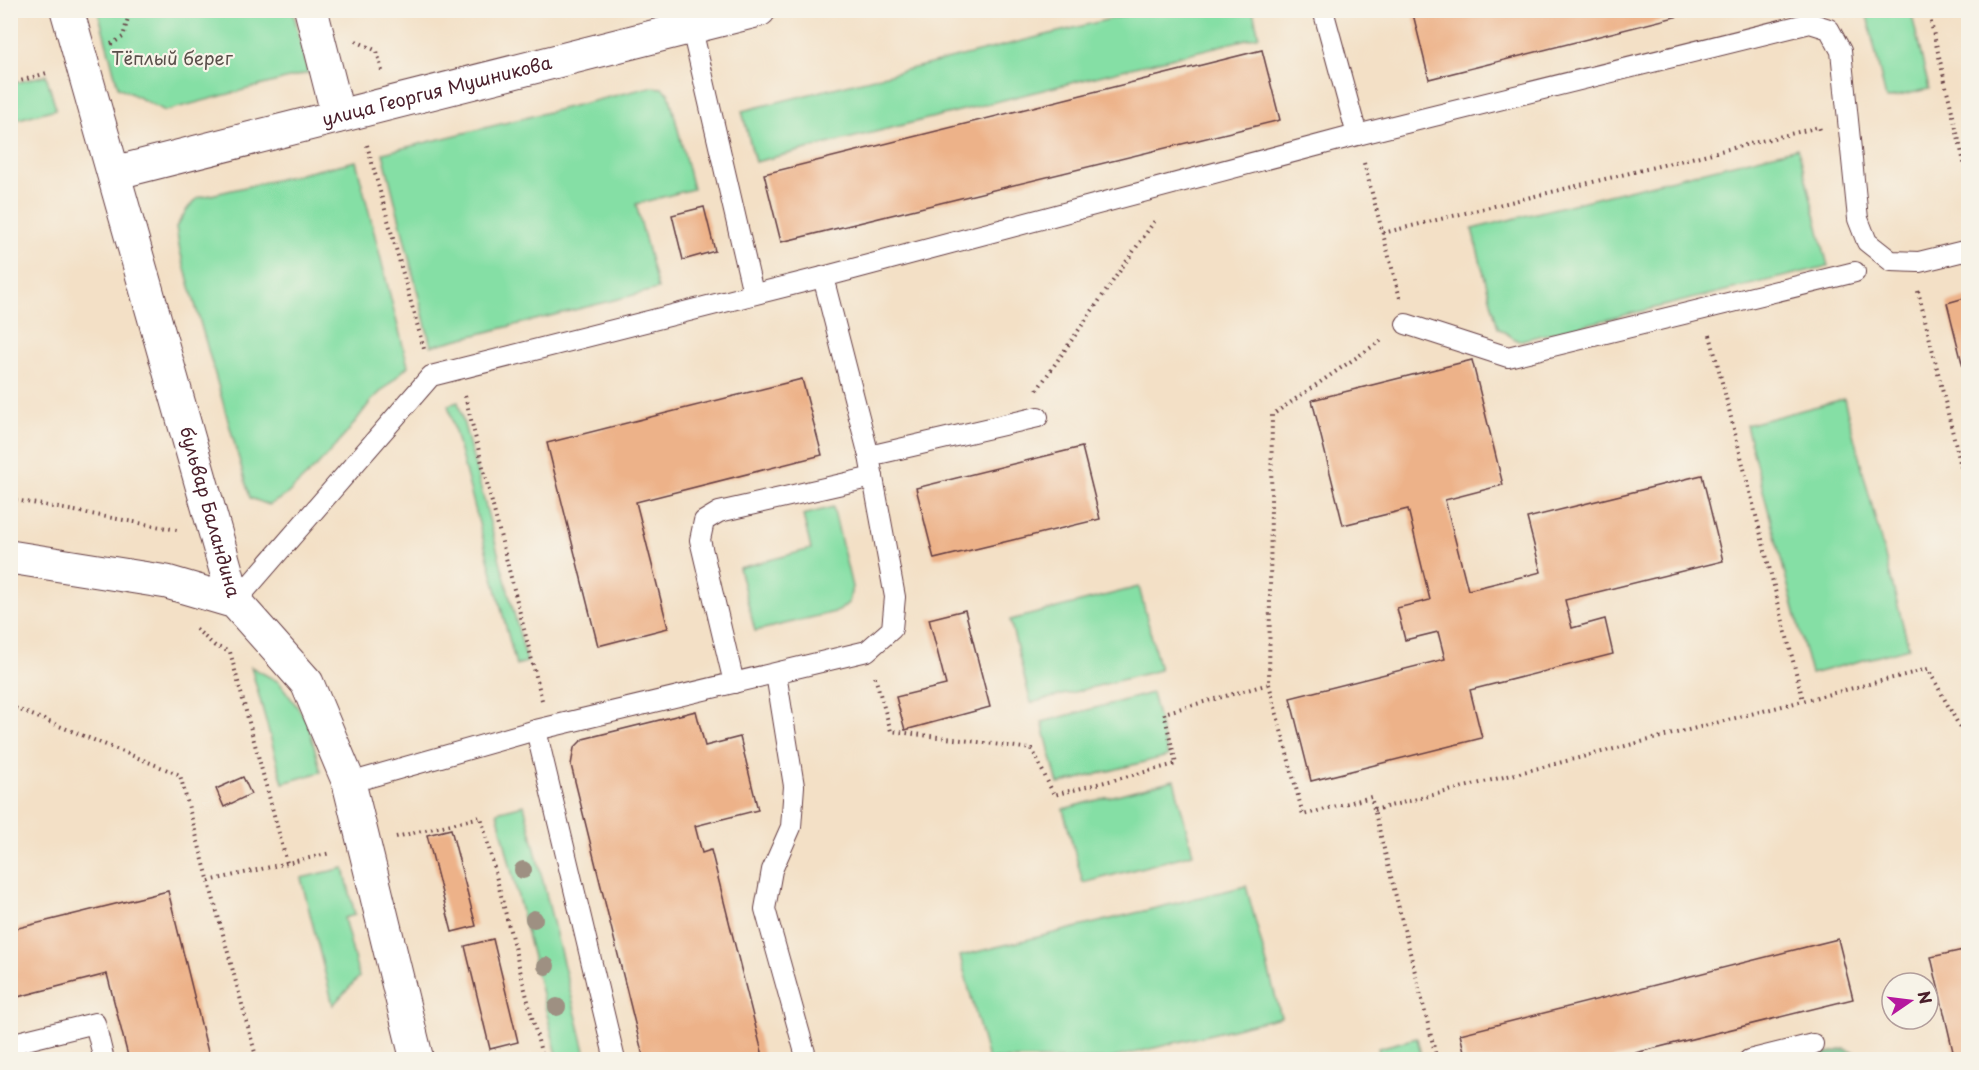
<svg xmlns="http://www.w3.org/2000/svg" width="1979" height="1070" font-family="'Playpen Sans',sans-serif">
  <rect width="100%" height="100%" fill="#f7f3e8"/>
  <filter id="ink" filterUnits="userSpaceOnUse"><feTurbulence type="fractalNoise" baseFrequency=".0167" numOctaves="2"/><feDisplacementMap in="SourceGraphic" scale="12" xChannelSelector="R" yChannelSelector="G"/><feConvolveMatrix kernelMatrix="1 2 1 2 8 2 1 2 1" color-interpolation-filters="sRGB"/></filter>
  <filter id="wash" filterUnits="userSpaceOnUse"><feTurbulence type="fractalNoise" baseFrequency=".008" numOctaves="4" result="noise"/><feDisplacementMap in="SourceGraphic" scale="24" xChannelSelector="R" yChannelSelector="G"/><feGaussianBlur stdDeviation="1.35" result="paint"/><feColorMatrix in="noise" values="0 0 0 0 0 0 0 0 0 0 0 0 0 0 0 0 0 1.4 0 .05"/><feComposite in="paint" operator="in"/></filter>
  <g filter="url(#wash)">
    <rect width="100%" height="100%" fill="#f3e0c6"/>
    <!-- green -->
    <g fill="#85dfa5" stroke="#687f68" stroke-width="1.5">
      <polygon points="1146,10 1253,11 1259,36 755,162 742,111"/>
      <polygon points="98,11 293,11 308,73 165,111 118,87"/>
      <polygon points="1866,11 1911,11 1929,89 1886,99"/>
      <polygon points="46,75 56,109 11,121 11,84"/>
      <polygon points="650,87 662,88 669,94 693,189 636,204 658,289 431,346 383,153"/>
      <polygon points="1798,148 1828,266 1518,341 1498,328 1472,229"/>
      <polygon points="356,161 408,366 371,401 346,434 319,464 285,496 269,505 250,498 180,251 176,227 188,208 198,198"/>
      <polygon points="1844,399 1909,648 1811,674 1746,425"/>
      <polygon points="458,402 527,662 516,665 448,405"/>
      <polygon points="833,507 852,587 849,602 839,611 755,631 739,568 811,549 803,515"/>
      <polygon points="1139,587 1160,670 1031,703 1010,620"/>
      <polygon points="251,667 279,682 307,720 321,772 283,783"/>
      <polygon points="1152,693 1168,756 1058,784 1042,722"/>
      <polygon points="1174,780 1193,854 1083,883 1063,809"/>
      <polygon points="524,805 587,1059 558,1059 497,812"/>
      <polygon points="344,868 355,915 344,918 359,977 333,1005 301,878"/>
      <polygon points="1246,886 1281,1017 1109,1059 988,1059 960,956"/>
      <polygon points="1417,1038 1422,1059 1381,1059 1378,1048"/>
    </g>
    <!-- forest -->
    <polygon fill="#6cbe8a" stroke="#5b6e5a" stroke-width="1.5" points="1845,1049 1868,1057 1869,1059 1803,1059"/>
    <g id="blocks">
      <!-- building -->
      <g fill="#edb289">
        <polygon points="1412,10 1699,10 1699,11 1429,79"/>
        <polygon points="1262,50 1280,120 781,242 764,174"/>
        <polygon points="704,207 715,251 683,260 672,215"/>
        <polygon points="1968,297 1968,387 1947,303"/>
        <polygon points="1472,360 1503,485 1445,500 1468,590 1541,572 1527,518 1702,475 1723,561 1565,600 1572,628 1605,619 1613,654 1470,690 1482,738 1311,781 1290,698 1445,659 1438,632 1405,640 1397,608 1430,600 1408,509 1343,525 1312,400"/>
        <polygon points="802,379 822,455 636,502 668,628 598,646 547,443"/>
        <polygon points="1082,447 1100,519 934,559 916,488"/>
        <polygon points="965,610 990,707 905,730 896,697 946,685 929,619"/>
        <polygon points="696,711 705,746 740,737 758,810 695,826 702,853 711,850 764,1060 644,1060 571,765 574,748 583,739"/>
        <polygon points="243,777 251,794 224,807 216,789"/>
        <polygon points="451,829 476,926 452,932 427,835"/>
        <polygon points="168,891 210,1060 129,1060 107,974 10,999 10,930"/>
        <polygon points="493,939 518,1042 490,1049 465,946"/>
        <polygon points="1838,939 1853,999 1607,1060 1466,1060 1460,1034"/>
        <polygon points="1968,949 1968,1060 1955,1060 1931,957"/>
      </g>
    </g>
  </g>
  <g filter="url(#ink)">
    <use href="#blocks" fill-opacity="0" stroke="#633c42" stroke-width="1.5"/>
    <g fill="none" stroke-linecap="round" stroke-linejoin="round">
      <defs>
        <g id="service">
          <polyline points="1323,10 1357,135"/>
          <polyline points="692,29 753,293"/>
          <polyline points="1406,324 1508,357 1855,272"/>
          <polyline points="869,456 1038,417"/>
          <polyline points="235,602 431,376 823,277 1357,135 1810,23 1829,29 1841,51 1858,219 1867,242 1891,261 1919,262 1968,250"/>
          <polyline points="776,674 794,786 791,827 772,870 765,909 807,1060"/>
          <polyline points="734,683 700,540 704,521 719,512 873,477"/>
          <polyline points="536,730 615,1060"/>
          <polyline points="349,783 536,730 867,651 892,629 895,597 869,456 823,277"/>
          <polyline points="10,1044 95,1023 104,1060"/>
          <polyline points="1749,1060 1813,1044"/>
        </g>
        <g id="minor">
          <path id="s1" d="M67 10 235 602"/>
          <polyline points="311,10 338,116"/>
          <path id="s2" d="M114 173 759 10"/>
        </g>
        <polyline id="tertiary" points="10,557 167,582 235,602 307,683 349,783 417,1060"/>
      </defs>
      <!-- service casing -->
      <use href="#service" stroke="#633c42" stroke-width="22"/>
      <!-- minor casing -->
      <use href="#minor" stroke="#633c42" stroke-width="35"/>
      <!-- tertiary casing -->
      <use href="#tertiary" stroke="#633c42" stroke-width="35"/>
      <!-- path -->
      <g stroke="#633c42" stroke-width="4" stroke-dasharray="1.5 4.5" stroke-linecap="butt">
        <polyline points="1928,10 1968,179"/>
        <polyline points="356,41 377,51 382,71"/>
        <polyline points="111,44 123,37 130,10"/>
        <polyline points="10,84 50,72"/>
        <polyline points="367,145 424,349"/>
        <polyline points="1364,163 1400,298"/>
        <polyline points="1383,233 1819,127 1820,130"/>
        <polyline points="1918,291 1968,495"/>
        <polyline points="1710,335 1803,700"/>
        <polyline points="1037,390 1156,219"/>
        <polyline points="465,396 542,700"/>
        <polyline points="10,499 177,530"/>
        <polyline points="196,629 215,646 230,652 287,863"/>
        <polyline points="875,677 891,731 1032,749 1054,795 1176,764 1164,713 1269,684 1272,415 1382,340"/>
        <polyline points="1269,684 1303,815 1371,797 1437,1060"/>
        <polyline points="10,706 180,775 257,1060"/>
        <polyline points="1374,810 1928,669 1962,731 1968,733"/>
        <polyline points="396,837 481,817 543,1060"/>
        <polyline points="209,881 331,853"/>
      </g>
      <!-- service -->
      <use href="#service" stroke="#fff" stroke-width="20"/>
      <!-- minor -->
      <use href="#minor" stroke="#fff" stroke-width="33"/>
      <!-- tertiary -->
      <use href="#tertiary" stroke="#fff" stroke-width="33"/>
    </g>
    <!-- trees -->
    <g fill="#9e9082">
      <circle cx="523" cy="870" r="9"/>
      <circle cx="534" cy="919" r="9"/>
      <circle cx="546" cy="966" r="9"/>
      <circle cx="557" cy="1007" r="9"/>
    </g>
  </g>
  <g text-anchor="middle" stroke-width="4.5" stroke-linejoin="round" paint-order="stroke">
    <!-- park labels -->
    <g font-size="18" fill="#594f4a" stroke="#f7f3e8">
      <text x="172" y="65">Тёплый берег</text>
    </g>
    <!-- street labels -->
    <g font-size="18" fill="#4a1f2b" stroke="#f7f3e8">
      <text dy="6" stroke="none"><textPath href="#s2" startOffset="333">улица Георгия Мушникова</textPath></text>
      <text dy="6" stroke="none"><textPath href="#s1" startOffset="522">бульвар Баландина</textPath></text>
    </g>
  </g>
  <!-- margin -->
  <rect width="1979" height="1070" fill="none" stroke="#f7f3e8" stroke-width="36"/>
  <!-- north arrow -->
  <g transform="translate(1910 1001) rotate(76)"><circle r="28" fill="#f7f3e8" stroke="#b29e9c" stroke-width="1.5"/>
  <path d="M0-4.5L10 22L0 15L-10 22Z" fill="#b5179e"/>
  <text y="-9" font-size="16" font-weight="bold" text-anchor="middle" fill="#4a1f2b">N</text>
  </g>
</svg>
